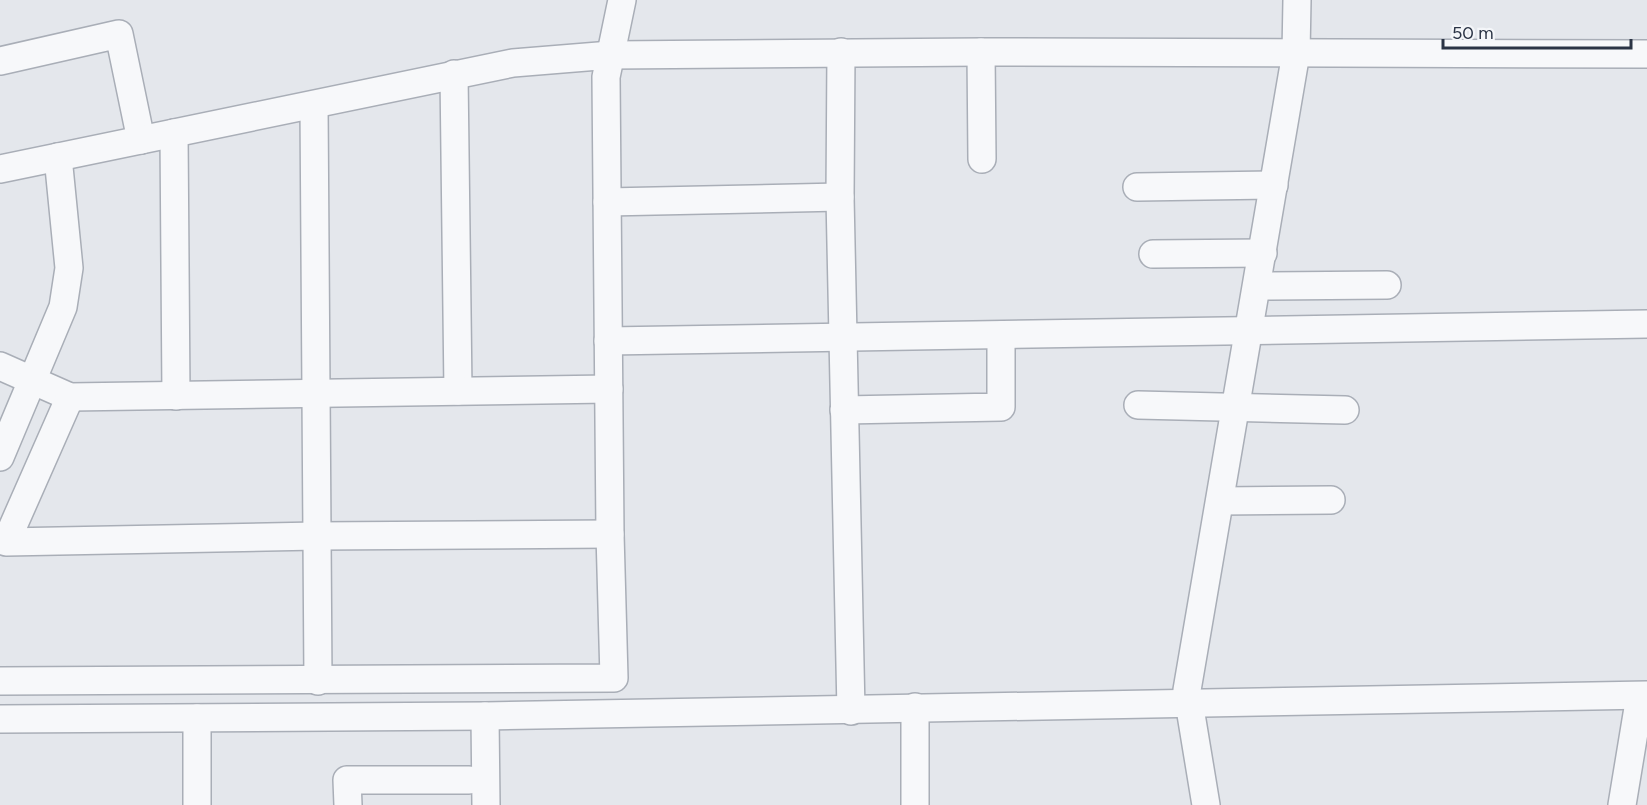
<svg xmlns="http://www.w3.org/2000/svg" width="1647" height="805" font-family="Figtree,sans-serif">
  <rect width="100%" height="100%" fill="#e4e7ec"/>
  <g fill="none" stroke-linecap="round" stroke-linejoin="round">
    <defs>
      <g id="minor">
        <polyline points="841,52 840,197 851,711"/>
        <polyline points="981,52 982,159"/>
        <polyline points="0,61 119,34 141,140"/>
        <polyline points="454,74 458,391"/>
        <polyline points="314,105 318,681"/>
        <polyline points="174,133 176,396"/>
        <polyline points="0,169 513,63 611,55 981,52 1647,54"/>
        <polyline points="1137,187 1274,185"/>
        <polyline points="607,202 840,197"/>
        <polyline points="1153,254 1263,253"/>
        <polyline points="1257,286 1387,285"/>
        <polyline points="608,341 1647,324"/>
        <polyline points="0,366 70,397 609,389"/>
        <polyline points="70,397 6,542 317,536 610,534"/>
        <polyline points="1138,405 1345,410"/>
        <polyline points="844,410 1001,407 1001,335"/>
        <polyline points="0,457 63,307 69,268 58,157"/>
        <polyline points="1220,501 1331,500"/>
        <polyline points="0,681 614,678 610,534 606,77 622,0"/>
        <polyline points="915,707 915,805"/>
        <polyline points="485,716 486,805"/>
        <polyline points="0,719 485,716 1647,695"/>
        <polyline points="197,805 197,718"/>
        <polyline points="348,805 347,780 469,780"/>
        <polyline points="1206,805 1187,690 1296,53 1297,0"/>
        <polyline points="1622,805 1640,696"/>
      </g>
    </defs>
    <!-- minor casing -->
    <use href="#minor" stroke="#a9aeb7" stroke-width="30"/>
    <!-- minor -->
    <use href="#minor" stroke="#f7f8fa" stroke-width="27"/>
  </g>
  <!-- scale -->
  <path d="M1443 39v9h188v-9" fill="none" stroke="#2b3445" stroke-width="3"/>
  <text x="1452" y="39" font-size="18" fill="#2b3445" stroke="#f4f6f9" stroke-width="4.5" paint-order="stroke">50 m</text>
</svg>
